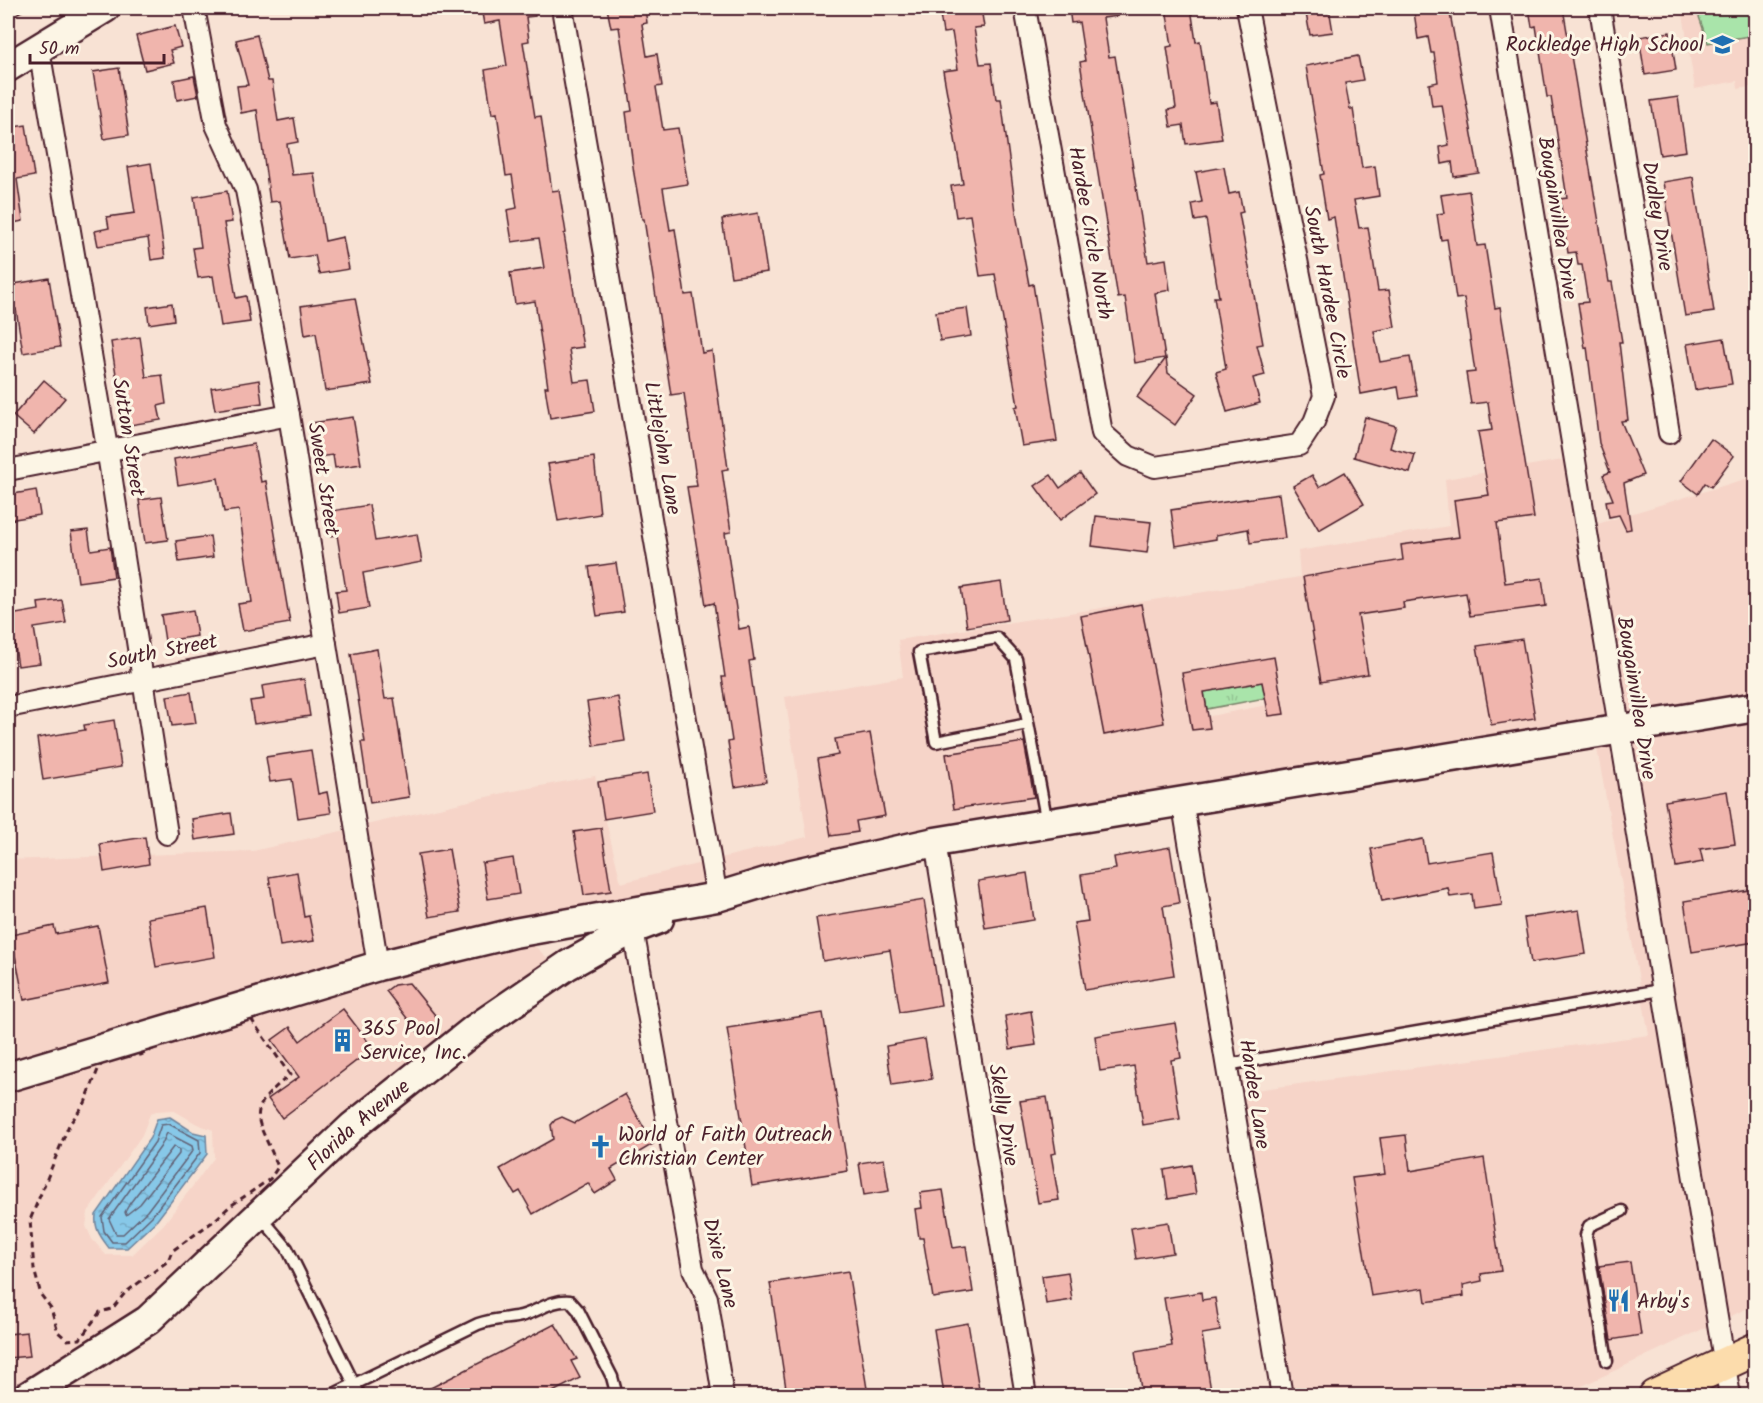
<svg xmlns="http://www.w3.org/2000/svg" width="1763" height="1403" font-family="Kalam,sans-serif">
  <defs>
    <pattern id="grass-tufts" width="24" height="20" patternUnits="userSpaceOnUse" patternTransform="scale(1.5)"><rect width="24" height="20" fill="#a9e4aa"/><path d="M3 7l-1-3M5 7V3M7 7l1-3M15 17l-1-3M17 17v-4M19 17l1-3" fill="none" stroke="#93c392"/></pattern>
    <pattern id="water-ripples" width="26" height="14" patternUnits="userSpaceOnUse" patternTransform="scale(1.5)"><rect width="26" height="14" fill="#87c8e8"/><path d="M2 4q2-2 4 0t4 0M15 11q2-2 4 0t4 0" fill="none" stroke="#76abc7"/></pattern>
  </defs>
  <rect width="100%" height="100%" fill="#f8e2d4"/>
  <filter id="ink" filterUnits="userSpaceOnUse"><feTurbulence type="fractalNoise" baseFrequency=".0167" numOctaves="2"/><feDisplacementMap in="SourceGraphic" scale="12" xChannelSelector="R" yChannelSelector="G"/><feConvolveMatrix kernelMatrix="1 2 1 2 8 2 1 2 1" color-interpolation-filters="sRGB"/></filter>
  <g filter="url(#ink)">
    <!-- built -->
    <g fill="#f6d4c8" fill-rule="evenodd">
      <polygon points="1682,8 1755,8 1755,86 1738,89 1737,81 1695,89"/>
      <path d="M1563 460 1606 723 726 885 721 858 807 837 785 697 903 677 898 640 1300 577 1298 551 1449 526 1445 479ZM1203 684 1274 696 1272 703 1267 705 1205 717Z"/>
      <polygon points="1755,476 1755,698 1626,719 1594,525"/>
      <polygon points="1755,716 1756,1304 1727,1318 1629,737"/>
      <polygon points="1609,741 1707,1327 1563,1395 1292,1395 1238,1076 1242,1092 1649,1035 1596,743"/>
      <polygon points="595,776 621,883 701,863 706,889 387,954 366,825 508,792"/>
      <polygon points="346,830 367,960 8,1067 8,860 253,851"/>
      <path d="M514 942 535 946 553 964 141 1313 39 1379 8 1395V1086L164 1038ZM173 1110 197 1124 213 1130 214 1158 164 1224 132 1255H106L92 1239 86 1226 88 1212 142 1135 150 1114 156 1111Z"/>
    </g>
    <!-- grass -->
    <polygon fill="url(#grass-tufts)" stroke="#7a826a" stroke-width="1.5" points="1262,682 1265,698 1207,709 1204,692"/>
    <!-- garden -->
    <polygon fill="#a9e4aa" stroke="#7a826a" stroke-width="1.5" points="1696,8 1755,8 1755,35 1708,43"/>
    <!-- water -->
    <path fill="url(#water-ripples)" stroke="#6f849c" stroke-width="1.5" d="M170 1117 193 1132 206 1135 207 1154 157 1220 127 1248H109C101 1237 94 1229 96 1215L150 1138 157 1119Z"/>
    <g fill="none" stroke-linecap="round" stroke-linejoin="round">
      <!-- shore -->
      <g stroke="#626377" stroke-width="1.5">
        <polygon points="169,1124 199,1140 200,1153 152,1216 125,1242 112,1242 104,1231 102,1217 155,1142 161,1125"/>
        <polygon points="167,1133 192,1146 193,1150 147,1211 123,1234 116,1234 109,1219 161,1146"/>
        <polygon points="174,1146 179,1150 179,1154 140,1204 126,1215 125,1212 130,1203"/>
      </g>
    </g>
    <!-- building -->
    <g fill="#f0b5ad" stroke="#4a1f2b" stroke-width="1.5">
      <polygon points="481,8 534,8 535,16 526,17 529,41 523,42 535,117 541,116 552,191 559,190 566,233 564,234 583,347 569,349 574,382 590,380 595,411 550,418 545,387 548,387 535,301 515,304 510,273 544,268 539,238 512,242 507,210 517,208 512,175 506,176 497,113 492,114 485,70 507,66 500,21 484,24"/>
      <polygon points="607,8 645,8 647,23 642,24 647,56 657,54 662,86 656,87 663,130 678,128 688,184 663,188 670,230 675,229 685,295 693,294 702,353 712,351 728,469 722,470 731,532 725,533 739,629 749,627 754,660 749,661 766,782 735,787 728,742 732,741 722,677 725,677 714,603 706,605 687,487 697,486 684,393 671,395 644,219 642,219 634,174 626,112 632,111 619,27 611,28"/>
      <polygon points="939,8 981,8 984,27 974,28 980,64 991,63 996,99 1001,99 1017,219 1029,285 1033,284 1057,441 1022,446 1015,407 1018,406 995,274 980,276 970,215 956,217 951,186 963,184 943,71 958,69 952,32 943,33"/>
      <polygon points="1069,8 1117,8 1118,16 1103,18 1109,57 1115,56 1148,262 1166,259 1170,290 1155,293 1165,358 1135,363 1125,297 1118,298 1080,62 1085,61 1079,22 1071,23"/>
      <polygon points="1166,8 1191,8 1196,42 1200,41 1209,103 1216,102 1222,139 1186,144 1183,125 1171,127 1168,110 1176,108 1167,47 1172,46"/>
      <polygon points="1305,8 1329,8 1333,32 1310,35"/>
      <polygon points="1449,8 1479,173 1454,177 1452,162 1442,164 1440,147 1449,145 1442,105 1432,106 1429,84 1438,82 1434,53 1431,53 1428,37 1418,39 1414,12"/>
      <polygon points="1529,8 1563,8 1609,282 1612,282 1622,342 1619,342 1628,420 1621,421 1643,475 1624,483 1631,529 1626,530 1619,515 1609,517 1606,501 1613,500 1603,475 1610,472 1599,443 1587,347 1585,348 1578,303 1588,302 1582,265 1578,265 1576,252 1568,253 1560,199 1567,198 1551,97 1547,97 1536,26 1532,27"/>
      <polygon points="175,26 181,47 170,50 174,63 145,70 136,36"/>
      <polygon points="1670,32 1676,70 1645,75 1639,37"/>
      <polygon points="257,35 268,81 272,81 278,121 294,118 298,142 287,144 292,175 314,173 325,241 343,237 349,269 319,274 315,255 290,259 280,201 270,202 257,110 241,113 237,86 248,85 236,40"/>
      <polygon points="1358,56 1363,80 1345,83 1350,109 1353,109 1362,168 1375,166 1379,196 1354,200 1359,228 1368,227 1378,291 1389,290 1395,327 1374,331 1380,362 1410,357 1417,396 1400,399 1398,387 1361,394 1334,217 1327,219 1320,175 1324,174 1306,66"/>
      <polygon points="119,68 129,135 104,139 93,72"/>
      <polygon points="194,76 198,96 177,100 174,80"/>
      <polygon points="1678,97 1686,151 1660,155 1651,101"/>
      <polygon points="26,125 34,176 17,179 23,221 8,224 8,128"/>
      <polygon points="151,163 165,258 151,260 148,238 98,246 95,231 109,228 107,217 135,213 128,167"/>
      <polygon points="1224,167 1229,194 1239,192 1243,212 1239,213 1263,344 1257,345 1265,375 1253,378 1260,403 1227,412 1216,372 1226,369 1214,297 1219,297 1206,219 1195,221 1192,204 1202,202 1196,172"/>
      <polygon points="1693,177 1714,312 1685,316 1663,182"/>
      <polygon points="227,191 232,222 224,223 236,298 246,296 250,322 221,326 213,276 198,278 193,248 201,247 194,197"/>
      <polygon points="1469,191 1477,246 1485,245 1495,308 1500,307 1534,518 1497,523 1505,583 1542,578 1546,606 1470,616 1466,593 1403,602 1404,608 1358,615 1368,674 1321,682 1303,577 1403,560 1401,545 1459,537 1454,500 1489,495 1478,432 1492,430 1488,402 1471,404 1466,373 1475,372 1464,298 1456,299 1447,239 1441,240 1437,214 1444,213 1441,195"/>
      <polygon points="758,213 767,272 731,277 722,219"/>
      <polygon points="49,278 60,347 23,353 16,309 8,311 8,285"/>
      <polygon points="355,298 372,384 325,391 316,333 305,335 301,306"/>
      <polygon points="172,303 174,320 149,324 147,307"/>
      <polygon points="967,308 971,336 940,341 936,312"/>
      <polygon points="140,337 146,377 162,375 166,404 158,406 161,420 124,426 111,342"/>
      <polygon points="1724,338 1732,384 1695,390 1687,344"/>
      <polygon points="1166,358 1168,373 1197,394 1175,425 1137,397"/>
      <polygon points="44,380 65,398 34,434 13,416"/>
      <polygon points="259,380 262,403 215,410 211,388"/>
      <polygon points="353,417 361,464 335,468 333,455 317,457 312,423"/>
      <polygon points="1365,417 1396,426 1390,448 1415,455 1410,473 1354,457"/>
      <polygon points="1711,439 1734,456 1711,487 1705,483 1698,494 1681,481"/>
      <polygon points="254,444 261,482 266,481 290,623 243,631 238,604 252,602 239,510 224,512 218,478 178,485 174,459"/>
      <polygon points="594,457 600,514 558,521 548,464"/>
      <polygon points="1345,472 1364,504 1319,530 1293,486 1312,475 1319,487"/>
      <polygon points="1080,473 1095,494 1060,520 1035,486 1051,475 1060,488"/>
      <polygon points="36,490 40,515 8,520 8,495"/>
      <polygon points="1279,494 1285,538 1250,543 1248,529 1216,535 1216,539 1176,546 1171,510"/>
      <polygon points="161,497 168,540 145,543 139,500"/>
      <polygon points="369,505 375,541 417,534 422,562 363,573 369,608 339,613 336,591 346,590 337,535 329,536 325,512"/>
      <polygon points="1096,516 1151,522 1147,553 1092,546"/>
      <polygon points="88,530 91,550 110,547 114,577 78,582 71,532"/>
      <polygon points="210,536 213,557 179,562 176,541"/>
      <polygon points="616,563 624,612 597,616 589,567"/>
      <polygon points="1001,582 1007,620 967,627 961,588"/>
      <polygon points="62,600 66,623 34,628 40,663 18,666 10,615 39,610 38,603"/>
      <polygon points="1141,604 1164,723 1104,735 1081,616"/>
      <polygon points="193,610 197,636 165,641 161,615"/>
      <polygon points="1522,639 1535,718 1491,725 1477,646"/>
      <polygon points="377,649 385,699 394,698 409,797 370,803 361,742 365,742 351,654"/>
      <polygon points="1274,657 1284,714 1269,716 1262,682 1204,692 1210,728 1192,730 1182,673"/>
      <polygon points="304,679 310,716 254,724 250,701 264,699 262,686"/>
      <polygon points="191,692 196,723 172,726 167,696"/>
      <polygon points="618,697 625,741 594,746 587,702"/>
      <polygon points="114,720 121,767 43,780 37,738 85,730 84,725"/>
      <polygon points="870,733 885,816 856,821 858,832 831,836 818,759 838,755 835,739"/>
      <polygon points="1024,742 1034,797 954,809 946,754"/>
      <polygon points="311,750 318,794 327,792 331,813 298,818 292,779 270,782 266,757"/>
      <polygon points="647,774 653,811 604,819 598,782"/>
      <polygon points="1727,791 1735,844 1700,849 1703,862 1676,867 1665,801"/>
      <polygon points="231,813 234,834 195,840 192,819"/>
      <polygon points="601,828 611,891 584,895 574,832"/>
      <polygon points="145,837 149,864 104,872 100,844"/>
      <polygon points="1423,839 1427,863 1493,852 1502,905 1474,909 1472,894 1450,897 1448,888 1382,901 1371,849"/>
      <polygon points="1170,847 1179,903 1163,906 1174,975 1085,990 1074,923 1088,921 1081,875 1116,869 1114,857"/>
      <polygon points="449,849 460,912 429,917 418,854"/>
      <polygon points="513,858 519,894 488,899 482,863"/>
      <polygon points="297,872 304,917 309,916 314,941 280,946 269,877"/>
      <polygon points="1027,873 1034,920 985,928 978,881"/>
      <polygon points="1755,889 1755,942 1692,952 1684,901"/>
      <polygon points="924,900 941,1005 900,1012 890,950 823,961 816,918"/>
      <polygon points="207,908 215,957 156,967 148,918"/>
      <polygon points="1579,910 1586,954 1531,963 1524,918"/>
      <polygon points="54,926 56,934 98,926 109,983 24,1000 11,935"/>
      <polygon points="409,983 439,1020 420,1035 386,991 394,985"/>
      <polygon points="343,1009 373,1048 282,1118 268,1099 299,1077 272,1040 290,1027 300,1041"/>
      <polygon points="1031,1011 1036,1045 1010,1049 1005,1016"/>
      <polygon points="823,1013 848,1171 752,1186 727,1028"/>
      <polygon points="1175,1023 1181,1058 1171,1060 1180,1119 1143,1125 1134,1066 1100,1071 1095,1036"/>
      <polygon points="925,1039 932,1079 892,1085 886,1046"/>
      <polygon points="625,1094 653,1144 611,1169 617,1180 595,1194 588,1183 533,1214 520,1191 515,1194 500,1169 553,1139 551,1125 555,1120 562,1117 575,1123"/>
      <polygon points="1047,1097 1056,1153 1051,1154 1059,1200 1038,1203 1020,1101"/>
      <polygon points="1406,1135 1410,1171 1484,1158 1501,1271 1481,1274 1482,1281 1463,1285 1464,1296 1426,1302 1424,1288 1371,1296 1352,1178 1385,1174 1380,1138"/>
      <polygon points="884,1159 889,1191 864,1195 859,1163"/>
      <polygon points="1191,1165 1196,1194 1168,1199 1164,1170"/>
      <polygon points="943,1190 953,1248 966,1246 973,1292 933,1298 923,1238 919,1238 915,1209 922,1208 920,1193"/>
      <polygon points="1168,1222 1173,1253 1136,1259 1131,1228"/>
      <polygon points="1630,1262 1641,1335 1611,1340 1599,1266"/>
      <polygon points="848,1271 868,1395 787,1395 770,1283"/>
      <polygon points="1068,1272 1072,1300 1046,1304 1042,1276"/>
      <polygon points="1201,1292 1202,1300 1215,1298 1220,1331 1202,1334 1211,1391 1184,1395 1142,1395 1135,1352 1172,1346 1164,1298"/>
      <polygon points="968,1323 980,1395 944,1395 934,1329"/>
      <polygon points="555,1324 577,1359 571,1361 580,1378 547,1395 417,1395"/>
      <polygon points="27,1332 30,1356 8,1358 8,1334"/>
    </g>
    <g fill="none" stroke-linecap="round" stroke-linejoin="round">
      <defs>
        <g id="lane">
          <polyline points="1028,724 936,742 919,652 997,638 1016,659 1047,823"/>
          <polyline points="1226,1065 1661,990"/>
          <polyline points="259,1215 287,1248 360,1396"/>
          <polyline points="1607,1361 1586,1235 1589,1226 1622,1211"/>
          <path d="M330 1396 478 1324C492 1319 503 1319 516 1317 536 1314 549 1299 570 1301L578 1310 612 1377 617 1396"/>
        </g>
        <g id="street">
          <polyline points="194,8 216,125 246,190 289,415 378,966"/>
          <polyline points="562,8 717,897"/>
          <polyline points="1025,8 1102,433 1128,456 1155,467 1299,445 1314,422 1324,396 1247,8"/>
          <polyline points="1500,8 1730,1396"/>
          <polyline points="1600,8 1669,433"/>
          <polyline points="39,49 107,448 167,834"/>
          <polyline points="8,470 289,415"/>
          <polyline points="8,707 326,644"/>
          <polyline points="1182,800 1282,1396"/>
          <polyline points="935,842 1026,1396"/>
          <polyline points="633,929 693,1269 707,1298 723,1396"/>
        </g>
        <g id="secondary">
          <polyline points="8,67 105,8"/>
          <polyline points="8,1077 378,966 514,933 717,897 792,874 935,842 1756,707"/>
          <path id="s1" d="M28 1396 148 1320 352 1127 476 1028 568 965 633 929 659 919"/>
        </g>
        <polyline id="primary" points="1655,1396 1756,1349"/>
      </defs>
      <!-- lane casing -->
      <use href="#lane" stroke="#4a1f2b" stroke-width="15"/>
      <!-- street casing -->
      <use href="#street" stroke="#4a1f2b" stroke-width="24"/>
      <!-- secondary casing -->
      <use href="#secondary" stroke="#4a1f2b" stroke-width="33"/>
      <!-- primary casing -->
      <use href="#primary" stroke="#4a1f2b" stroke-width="36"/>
      <!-- path -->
      <g stroke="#4a1f2b" stroke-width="3" stroke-dasharray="6 4.5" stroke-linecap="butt">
        <polyline points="8,17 26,8"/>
        <path d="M251 1019 290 1075C241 1114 259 1117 278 1167L270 1179 229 1207 215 1220 172 1251 168 1261 125 1293 112 1309 100 1312 80 1339 67 1340 58 1332 51 1308 41 1295 34 1269 30 1220 69 1125 85 1103 99 1067 104 1062 127 1055H141L157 1047Z"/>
      </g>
      <!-- lane -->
      <use href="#lane" stroke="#fcf5e5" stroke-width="10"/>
      <!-- street -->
      <use href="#street" stroke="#fcf5e5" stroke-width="20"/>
      <!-- secondary -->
      <use href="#secondary" stroke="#fcf5e5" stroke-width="28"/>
      <!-- primary -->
      <use href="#primary" stroke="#fcdcac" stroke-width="32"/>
    </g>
  </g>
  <!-- icons -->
  <defs>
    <symbol id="school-bare" viewBox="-9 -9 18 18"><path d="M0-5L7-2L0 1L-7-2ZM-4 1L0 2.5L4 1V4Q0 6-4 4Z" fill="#1f6fb2" stroke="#fcf5e5" stroke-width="2.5" paint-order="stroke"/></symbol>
    <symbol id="building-bare" viewBox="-9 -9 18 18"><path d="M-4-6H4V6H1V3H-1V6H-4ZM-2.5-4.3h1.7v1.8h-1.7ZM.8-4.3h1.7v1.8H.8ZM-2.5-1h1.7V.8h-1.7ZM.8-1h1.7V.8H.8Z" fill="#1f6fb2" stroke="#fcf5e5" stroke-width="2.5" paint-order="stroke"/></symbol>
    <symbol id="church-bare" viewBox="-9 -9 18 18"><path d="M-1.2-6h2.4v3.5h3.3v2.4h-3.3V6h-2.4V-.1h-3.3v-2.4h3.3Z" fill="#1f6fb2" stroke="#fcf5e5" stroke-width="2.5" paint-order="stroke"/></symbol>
    <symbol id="restaurant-bare" viewBox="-9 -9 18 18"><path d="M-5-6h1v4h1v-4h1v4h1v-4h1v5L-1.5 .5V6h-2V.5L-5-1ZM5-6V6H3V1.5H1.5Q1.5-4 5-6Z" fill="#1f6fb2" stroke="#fcf5e5" stroke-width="2.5" paint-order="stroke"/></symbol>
  </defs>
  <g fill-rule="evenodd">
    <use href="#school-bare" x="1706" y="28" width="33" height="33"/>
    <use href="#building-bare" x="326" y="1024" width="33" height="33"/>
    <use href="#church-bare" x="584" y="1130" width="33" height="33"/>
    <use href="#restaurant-bare" x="1602" y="1284" width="33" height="33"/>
  </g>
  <g text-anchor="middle" stroke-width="6" stroke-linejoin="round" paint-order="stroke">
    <!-- poi labels -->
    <g font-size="21" fill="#4a1f2b" stroke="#fcf5e5" text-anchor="start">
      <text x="1704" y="51" text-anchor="end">Rockledge High School</text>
      <text x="361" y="1035">365 Pool<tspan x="361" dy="24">Service, Inc.</tspan></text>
      <text x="618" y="1141">World of Faith Outreach<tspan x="618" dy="24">Christian Center</tspan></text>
      <text x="1637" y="1308">Arby's</text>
    </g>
    <!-- street labels -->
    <g font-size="21" fill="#4a1f2b" stroke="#fcf5e5">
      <text transform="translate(1658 216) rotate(81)" y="7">Dudley Drive</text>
      <text transform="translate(1558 218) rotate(81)" y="7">Bougainvillea Drive</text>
      <text transform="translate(1091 233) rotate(80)" y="7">Hardee Circle North</text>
      <text transform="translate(1328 292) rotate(79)" y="7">South Hardee Circle</text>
      <text transform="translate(129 437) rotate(81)" y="7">Sutton Street</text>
      <text transform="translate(663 448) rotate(80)" y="7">Littlejohn Lane</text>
      <text transform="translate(324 479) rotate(81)" y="7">Sweet Street</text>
      <text transform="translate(162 651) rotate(-11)" y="7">South Street</text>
      <text transform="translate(1637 698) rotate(81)" y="7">Bougainvillea Drive</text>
      <text transform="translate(1255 1094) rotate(81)" y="7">Hardee Lane</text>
      <text transform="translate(1004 1115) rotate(81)" y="7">Skelly Drive</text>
      <text dy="7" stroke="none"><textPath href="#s1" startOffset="429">Florida Avenue</textPath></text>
      <text transform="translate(721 1263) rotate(76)" y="7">Dixie Lane</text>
    </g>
  </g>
  <!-- margin -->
  <rect width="1763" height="1403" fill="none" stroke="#fcf5e5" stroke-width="30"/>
  <rect x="15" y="15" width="1733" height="1373" fill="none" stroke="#4a1f2b" stroke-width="2" filter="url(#ink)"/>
  <!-- scale -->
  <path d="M30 54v9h134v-9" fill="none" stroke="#4a1f2b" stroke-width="3"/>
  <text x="39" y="54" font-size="18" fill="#4a1f2b" stroke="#fcf5e5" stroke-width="4.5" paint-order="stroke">50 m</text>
</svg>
